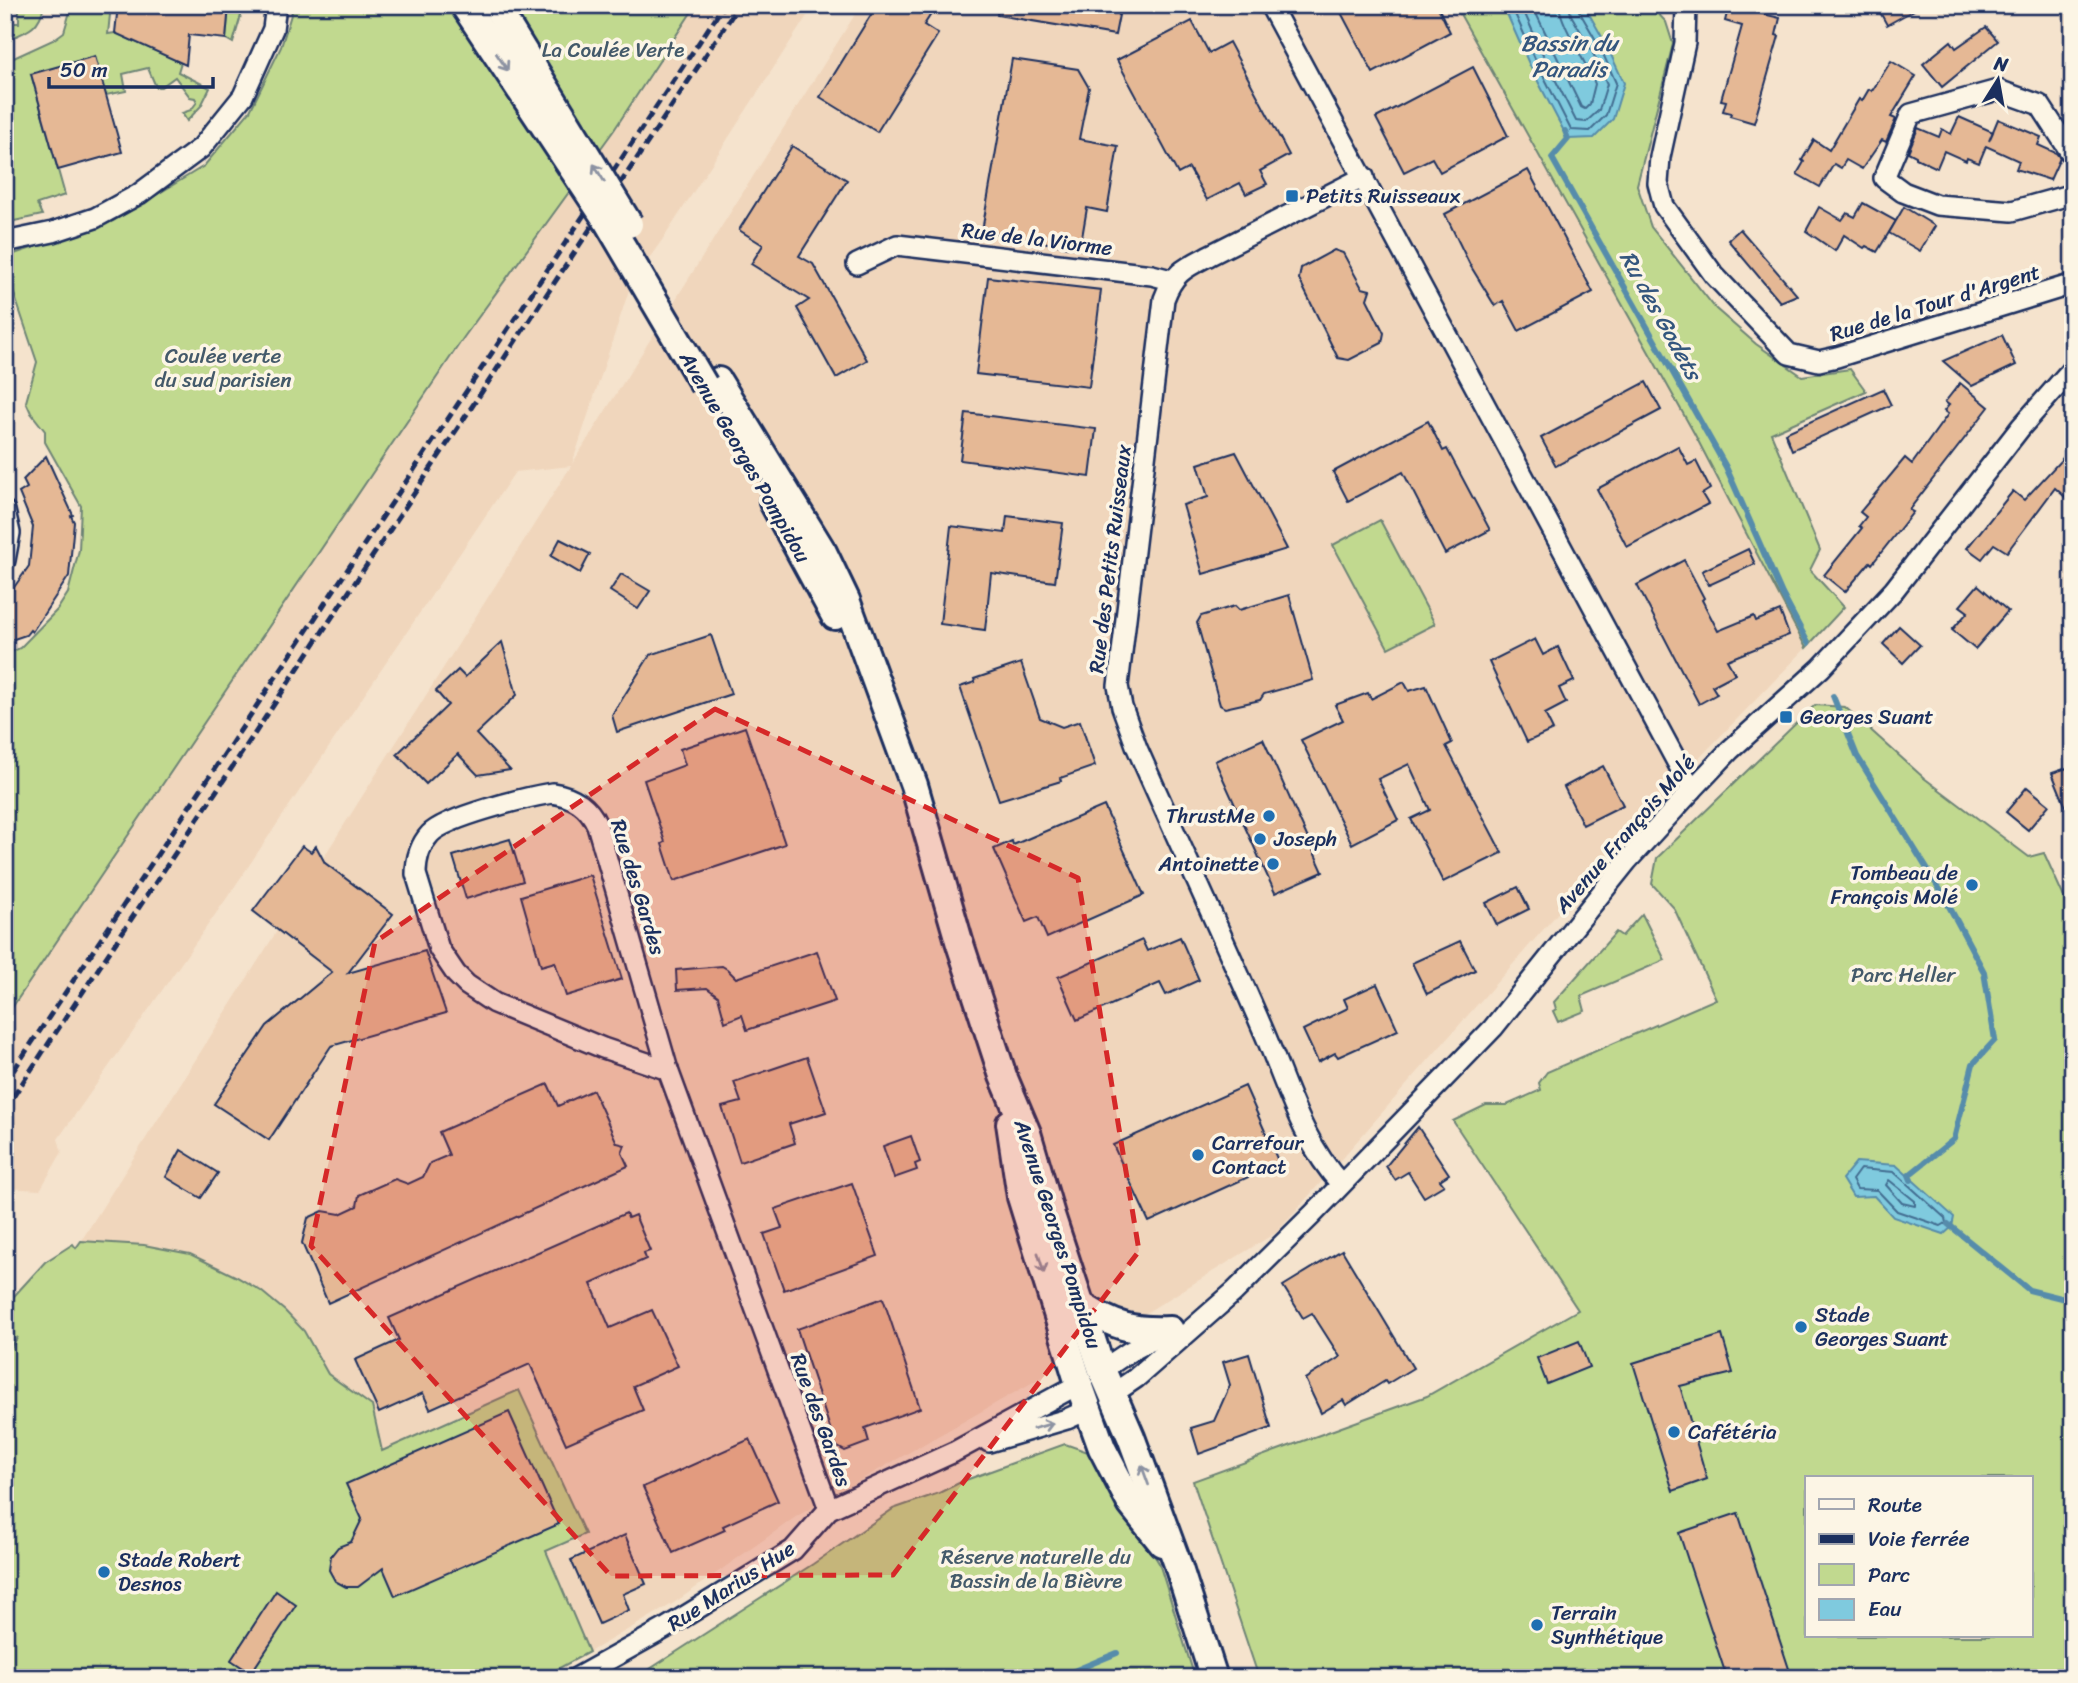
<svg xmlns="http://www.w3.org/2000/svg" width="2078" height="1683" font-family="Sriracha,sans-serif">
  <rect width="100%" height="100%" fill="#f5e3cd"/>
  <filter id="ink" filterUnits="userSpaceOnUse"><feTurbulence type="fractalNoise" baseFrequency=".0143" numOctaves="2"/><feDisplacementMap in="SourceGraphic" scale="14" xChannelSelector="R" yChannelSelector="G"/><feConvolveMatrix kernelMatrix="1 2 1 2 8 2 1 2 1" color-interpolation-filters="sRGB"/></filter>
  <g filter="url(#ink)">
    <!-- built -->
    <polygon fill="#f0d6bc" points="696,5 814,5 667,233 631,284 572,464 861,5 1455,5 1694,433 1806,648 1646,813 1277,1232 1042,1377 797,1516 674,1603 589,1652 545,1551 585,1534 382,1452 372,1406 328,1374 304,1331 190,1254 144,1245 81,1241 571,466 515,472 231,892 58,1139 62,1152 40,1190 5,1188 5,1018 464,337 614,130"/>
    <!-- green -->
    <g fill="#c1d98f" stroke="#6e8476" stroke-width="2" fill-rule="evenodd">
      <path d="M19 5H44C40 27 29 31 9 39L5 34V23H19Z"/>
      <polygon points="72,5 111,5 108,34 115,33 181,62 178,72 210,88 201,106 187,121 182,113 191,110 197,102 195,98 190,97 175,77 161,87 156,87 148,68 123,74 126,91 106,95 31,74 65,195 37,204 42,215 5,223 5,62 53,40 64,32"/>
      <polygon points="229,5 244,5 233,43 226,39"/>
      <polygon points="294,5 696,5 614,130 464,337 5,1018 5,655 20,648 57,610 68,593 79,550 81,506 45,442 45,431 31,413 26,402 37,362 9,279 5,277 5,257 113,221 204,166 250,111 281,47"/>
      <polygon points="1455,5 1650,5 1666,22 1673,44 1637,185 1651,227 1716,309 1756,344 1802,376 1850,369 1866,391 1771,433 1820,550 1810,570 1844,607 1806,648 1694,433"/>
      <polygon points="1380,520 1435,624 1388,648 1333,545"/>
      <path d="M1815 705 1845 707 1924 778 2029 857 2044 853 2073 917V1678H1259L1193 1481 1427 1396 1578 1310 1453 1121 1486 1105H1507L1541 1090 1539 1083 1547 1072 1716 999 1674 908 1652 884 1657 858ZM1807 1478H2031V1636H1807Z"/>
      <polygon points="1642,914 1665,960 1581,996 1585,1011 1558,1022 1553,1011 1556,1009 1554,1002 1616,932 1622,936"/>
      <polygon points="81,1241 144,1245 190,1254 237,1277 261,1291 285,1311 304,1331 328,1374 372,1406 382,1451 519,1390 585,1534 546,1551 589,1652 541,1678 5,1678 5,1356 18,1337 5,1351 5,1306 45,1262 73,1244 76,1248"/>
      <polygon points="1065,1444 1091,1453 1159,1563 1195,1678 636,1678 813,1564 893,1509 939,1493 963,1481"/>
    </g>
    <!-- water -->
    <g fill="#7fcade" stroke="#578cab" stroke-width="2">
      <polygon points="1503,5 1584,5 1606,44 1624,83 1613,119 1594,138 1568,139 1530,66"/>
      <polygon points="1856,1162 1896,1165 1954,1217 1952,1227 1944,1234 1893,1217 1874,1196 1853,1197 1842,1179"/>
    </g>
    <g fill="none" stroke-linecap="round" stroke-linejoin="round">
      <!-- shore -->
      <g stroke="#436d91" stroke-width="2">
        <polyline points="1511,5 1537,63 1571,130 1590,131 1606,115 1616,83 1600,47 1579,11 1578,5"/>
        <polyline points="1521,5 1545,59 1576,121 1586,122 1599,110 1607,84 1592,51 1571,15 1569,5"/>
        <path d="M1532 5 1581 107 1585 109 1590 104 1595 84C1587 64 1560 23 1559 5"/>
        <polygon points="1860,1169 1894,1172 1945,1218 1946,1223 1941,1226 1897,1211 1877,1190 1857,1189 1852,1180"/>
        <polygon points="1889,1180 1915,1201 1915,1206 1902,1203 1886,1185"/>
      </g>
      <!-- stream -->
      <g stroke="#578cab" stroke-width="6">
        <polyline points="1565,131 1568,139 1552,158 1726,467 1782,594 1808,643"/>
        <polyline points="1833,696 1857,756 1942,893 1984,972 1995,1040 1973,1064 1954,1139 1909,1175 1911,1180"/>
        <polyline points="1948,1224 2029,1290 2073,1301"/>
        <polyline points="1057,1678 1117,1653"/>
      </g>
    </g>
    <!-- building -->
    <g fill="#e5b895" stroke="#1b2f5e" stroke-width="2">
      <polygon points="118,5 229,5 226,39 189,35 186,65 115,33"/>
      <polygon points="877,5 937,5 924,25 938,34 877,132 820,97"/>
      <polygon points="998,5 1121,5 1115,35 997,15"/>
      <polygon points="1337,5 1437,5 1450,32 1373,73"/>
      <polygon points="1729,5 1761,5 1759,13 1780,18 1776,35 1779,36 1754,123 1730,116 1731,113 1723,111 1726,101 1721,100 1742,26 1725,21"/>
      <polygon points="1876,5 1923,5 1887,25"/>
      <polygon points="1192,21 1209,53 1229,42 1289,155 1260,171 1267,184 1246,194 1240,183 1207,200 1189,168 1178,174 1117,60"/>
      <polygon points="1986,27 1998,41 1942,87 1923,64 1951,41 1956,48"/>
      <polygon points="95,56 122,152 58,170 31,74"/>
      <polygon points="1012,59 1078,69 1089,88 1079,139 1118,146 1107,212 1087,208 1080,249 982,231"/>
      <polygon points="1891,61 1916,76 1891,117 1896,119 1886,142 1882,140 1862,169 1846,160 1841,168 1834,164 1820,187 1797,174 1804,162 1802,160 1814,140 1829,150 1859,99 1862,101 1869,89 1872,91"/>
      <polygon points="1473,67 1508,136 1440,172 1432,158 1404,172 1376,118"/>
      <polygon points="1959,117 1993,132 1989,141 1998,119 2041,137 2038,145 2056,153 2060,158 2050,180 2016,169 2019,161 1986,146 1979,163 1967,158 1966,161 1944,151 1937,168 1916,158 1916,156 1908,152 1918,128 1939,137 1942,129 1951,134"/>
      <polygon points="792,146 847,180 799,256 813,264 867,360 836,378 797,308 809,300 751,264 763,245 739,230"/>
      <polygon points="1528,170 1593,292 1519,331 1503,301 1495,306 1470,265 1445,214"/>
      <polygon points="1863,203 1896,221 1877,252 1866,246 1864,248 1844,235 1835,251 1806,231 1819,207 1842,220 1847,213 1855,217"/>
      <polygon points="1904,207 1935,226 1920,251 1889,233"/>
      <polygon points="1740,229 1797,295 1780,302 1728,240"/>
      <polygon points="1334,250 1343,253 1362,288 1370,290 1367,299 1384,333 1382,343 1349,360 1338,358 1299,279 1301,268"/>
      <polygon points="988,277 1101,290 1089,387 976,374"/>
      <polygon points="2002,335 2016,365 1972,386 1943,361"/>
      <polygon points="1646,382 1661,410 1556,466 1541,438"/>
      <polygon points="1960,383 1989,407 1909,510 1913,512 1872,564 1870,562 1845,592 1824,575 1862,528 1859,526 1866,517 1860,512 1905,458 1912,464 1948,414 1944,411 1949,405 1945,402"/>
      <polygon points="1883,389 1891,405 1792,450 1785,433"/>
      <polygon points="966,413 1096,429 1090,477 960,460"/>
      <polygon points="1428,421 1443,451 1447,449 1490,530 1445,554 1403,472 1348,501 1333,472"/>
      <polygon points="1678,446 1688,465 1696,461 1710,489 1702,494 1708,504 1627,547 1597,489"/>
      <polygon points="2073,447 2073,504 2055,488 2007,552 1994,544 1982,559 1967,548 2013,491 2024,500"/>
      <polygon points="1236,452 1287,549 1203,574 1183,505 1208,497 1198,464"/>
      <polygon points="46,456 73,515 71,516 74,522 69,576 32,632 30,630 26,635 5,642 5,600 29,566 33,527 19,493 27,488 23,480"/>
      <polygon points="1007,516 1063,523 1055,582 991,573 985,630 940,624 951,526 1005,533"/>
      <polygon points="560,539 590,554 580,573 551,556"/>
      <polygon points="1748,549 1755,564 1709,585 1702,571"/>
      <polygon points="1684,560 1704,598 1702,600 1718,631 1754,616 1756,621 1780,611 1789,635 1727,660 1735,674 1712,686 1717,694 1699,704 1637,585"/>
      <polygon points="621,574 650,591 638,609 610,591"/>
      <polygon points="1978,585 2008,611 1975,649 1952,630 1968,612 1960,606"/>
      <polygon points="1289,595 1313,680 1264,694 1260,700 1225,708 1220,705 1197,623 1201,616 1235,606 1239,610"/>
      <polygon points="1899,626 1920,645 1903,663 1883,644"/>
      <polygon points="711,635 731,694 617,732 612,715 650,655"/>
      <polygon points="1535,639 1543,655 1558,647 1574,681 1559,688 1566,703 1545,714 1553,730 1527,742 1489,662"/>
      <polygon points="502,642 517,695 476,734 510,770 478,775 458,754 426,784 397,754 448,705 436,691 458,670 465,677"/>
      <polygon points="1021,663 1040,718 1062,727 1080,721 1095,766 1060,778 1061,781 999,800 960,687 975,682 974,679"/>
      <polygon points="1404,682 1409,691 1426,686 1452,743 1446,746 1502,853 1443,882 1411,819 1430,810 1409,764 1378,779 1398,820 1352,844 1301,740 1343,720 1335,705 1368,693 1371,699"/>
      <polygon points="745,727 785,844 674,881 662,844 665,842 644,780 685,765 680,749"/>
      <polygon points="1263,739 1323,872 1275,893 1215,761"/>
      <polygon points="1603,766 1623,805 1583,825 1564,787"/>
      <polygon points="2073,766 2073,822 2072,822 2052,773"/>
      <polygon points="2027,787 2049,805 2028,830 2006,812"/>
      <polygon points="1104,806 1144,895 1047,938 1038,917 1026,922 994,849 1012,841 1013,845"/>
      <polygon points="510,839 523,881 466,899 453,856"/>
      <polygon points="302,846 311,852 316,846 325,863 393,914 348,973 425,951 446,1013 331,1046 269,1140 214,1104 267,1026 332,972 253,911"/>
      <polygon points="590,875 622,979 566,996 555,962 541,966 521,896"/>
      <polygon points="1518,887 1529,909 1497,925 1486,903"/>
      <polygon points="1180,937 1199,980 1166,995 1160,983 1077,1020 1058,977 1142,940 1147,951"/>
      <polygon points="1460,941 1475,970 1427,994 1412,963"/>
      <polygon points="817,951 835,1001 747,1030 742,1015 725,1022 718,996 707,988 677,990 676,970 722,966 727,969 736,978"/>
      <polygon points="1377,984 1398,1030 1338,1057 1335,1053 1318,1062 1303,1030 1348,1008 1344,999"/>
      <polygon points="807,1057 826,1112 789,1124 795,1143 740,1162 722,1107 741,1102 734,1082"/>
      <polygon points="548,1084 558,1106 593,1090 617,1143 625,1145 622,1153 628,1166 328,1303 302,1243 308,1218 323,1211 340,1214 357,1206 359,1195 395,1179 408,1184 423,1177 430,1163 449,1155 439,1132"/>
      <polygon points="1245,1086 1279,1163 1149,1222 1113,1145"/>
      <polygon points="1418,1127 1449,1174 1440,1180 1444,1185 1424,1197 1408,1172 1395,1180 1386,1166"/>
      <polygon points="911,1136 920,1162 915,1164 917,1170 894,1178 883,1146"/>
      <polygon points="181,1150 218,1173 201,1198 166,1177"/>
      <polygon points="852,1183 878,1256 784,1290 764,1234 782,1228 775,1209"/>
      <polygon points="626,1213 628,1218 635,1215 650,1251 644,1253 646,1259 591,1284 610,1328 652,1310 678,1366 633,1386 643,1410 566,1444 530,1364 430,1409 423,1393 379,1413 355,1360 399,1340 389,1318"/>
      <polygon points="1342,1250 1413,1368 1387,1384 1385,1381 1346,1405 1343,1400 1321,1413 1305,1379 1340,1357 1312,1313 1303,1318 1283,1286"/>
      <polygon points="883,1298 920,1408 865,1428 869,1442 845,1451 836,1446 797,1329"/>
      <polygon points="1722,1335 1733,1373 1680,1386 1707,1479 1673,1491 1633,1363"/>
      <polygon points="1579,1341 1589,1367 1547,1384 1537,1358"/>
      <polygon points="1249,1354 1271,1428 1199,1454 1191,1428 1214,1421 1230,1385 1223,1362"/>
      <polygon points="509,1412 559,1524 395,1596 383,1568 358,1587 346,1587 335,1581 329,1570 331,1556 338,1547 351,1542 362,1519 346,1484"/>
      <polygon points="750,1439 778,1501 723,1526 725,1530 673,1553 643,1487"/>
      <polygon points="1738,1513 1792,1678 1727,1678 1679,1533"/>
      <polygon points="625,1535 646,1584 623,1594 629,1610 599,1624 571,1560"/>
      <polygon points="276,1591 296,1605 251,1673 231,1660"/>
    </g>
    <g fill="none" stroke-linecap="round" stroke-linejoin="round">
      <defs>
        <g id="minor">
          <polyline points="1270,5 1692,790"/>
          <polyline points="1686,5 1685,43 1660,157 1658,183 1664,206 1714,275 1789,354 1819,361 1837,357 2073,284"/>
          <polyline points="2073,156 2040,105 1998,90 1911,114 1884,178 1903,192 1937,205 2012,211 2073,194"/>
          <polyline points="5,242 53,232 95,218 139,194 201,148 243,96 273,29 276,5"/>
          <polyline points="857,264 897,245 1152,275 1171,280"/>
          <polyline points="5,511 10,533 5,560"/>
          <path d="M552 793C573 796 588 805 597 825L668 1070 603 1048 494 1003 467 985 456 974 439 949 416 874C416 859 419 846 430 834 446 817 527 797 552 793Z"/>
          <polyline points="668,1070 829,1509"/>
          <path d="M1341 1184C1302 1142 1286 1083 1264 1032 1223 937 1179 843 1137 748L1122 707 1118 686 1164 299C1174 272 1185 268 1210 255L1364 177"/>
          <polyline points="1102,1370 1129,1352 1167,1332"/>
          <polyline points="1114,1393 1136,1378 1234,1292 1312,1215 1493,1028 1627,861 1692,790 1730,750 1821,668 1894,590 2021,427 2073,368"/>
          <polyline points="989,1442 1067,1419 1089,1409"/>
          <polyline points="576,1678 664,1629 793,1550 829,1509 954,1452 1079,1384"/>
        </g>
        <g id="secondary">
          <polyline points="718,381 823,552 846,600 914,785 959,941 1003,1076 1027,1133 1051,1215 1102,1370 1131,1437 1177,1562 1214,1678"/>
          <polyline points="773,502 835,616"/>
          <polyline points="1010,1123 1021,1197 1079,1384 1102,1448 1131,1504 1162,1543"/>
          <path d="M1082 1306C1114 1326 1132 1332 1170 1330"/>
        </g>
      </defs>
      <!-- minor casing -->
      <use href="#minor" stroke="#1b2f5e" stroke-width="24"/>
      <!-- secondary casing -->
      <use href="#secondary" stroke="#1b2f5e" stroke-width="32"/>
      <!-- minor -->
      <use href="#minor" stroke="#fcf5e5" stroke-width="19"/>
      <!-- secondary -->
      <use href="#secondary" stroke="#fcf5e5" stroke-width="26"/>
      <!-- rail -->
      <g stroke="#1b2f5e" stroke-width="5" stroke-dasharray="10 5" stroke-linecap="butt">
        <polyline points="5,1083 724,5"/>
        <polyline points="5,1109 739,5"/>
      </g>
      <defs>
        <g id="secondary-bridge">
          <polyline points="464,5 606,219 704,385"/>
          <polyline points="495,5 629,224"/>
        </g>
      </defs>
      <!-- secondary-bridge casing -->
      <use href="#secondary-bridge" stroke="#1b2f5e" stroke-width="32" stroke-linecap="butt"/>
      <!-- secondary-bridge -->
      <use href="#secondary-bridge" stroke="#fcf5e5" stroke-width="26"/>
    </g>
    <!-- one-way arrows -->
    <defs><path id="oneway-shaft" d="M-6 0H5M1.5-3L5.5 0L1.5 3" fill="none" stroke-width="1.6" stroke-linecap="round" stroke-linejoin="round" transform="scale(1.75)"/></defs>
    <g stroke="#8c92a2">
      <use href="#oneway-shaft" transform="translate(502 62) rotate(56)"/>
      <use href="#oneway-shaft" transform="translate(599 173) rotate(-122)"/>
      <use href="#oneway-shaft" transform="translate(1041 1263) rotate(73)"/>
      <use href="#oneway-shaft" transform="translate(1043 1426) rotate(-16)"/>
      <use href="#oneway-shaft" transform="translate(1145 1475) rotate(-110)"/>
    </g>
  </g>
  <!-- marked area -->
  <path fill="#d62828" fill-opacity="0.2" stroke="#d62828" stroke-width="5" stroke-dasharray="14 9" stroke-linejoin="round" d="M715 709 1078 878 1139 1251 893 1575 611 1576 311 1246 375 942Z"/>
  <!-- markers -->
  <g fill="#1f6fb2" stroke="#fcf5e5" stroke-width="2.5">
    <rect x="1285" y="189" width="14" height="14" rx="3.5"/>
    <rect x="1779" y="710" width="14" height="14" rx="3.5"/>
    <circle cx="1269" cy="816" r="7"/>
    <circle cx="1260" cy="839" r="7"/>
    <circle cx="1273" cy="864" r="7"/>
    <circle cx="1972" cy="885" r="7"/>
    <circle cx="1198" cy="1155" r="7"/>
    <circle cx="1801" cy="1327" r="7"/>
    <circle cx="1674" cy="1432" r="7"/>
    <circle cx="104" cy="1572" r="7"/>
    <circle cx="1537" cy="1625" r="7"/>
  </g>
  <g text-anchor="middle" stroke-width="7" stroke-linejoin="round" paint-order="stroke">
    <!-- park labels -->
    <g font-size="21" fill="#445a6a" stroke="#fcf5e5">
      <text x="613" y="57">La Coulée Verte</text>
      <text x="223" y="363">Coulée verte<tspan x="223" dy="24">du sud parisien</tspan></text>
      <text x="1903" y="982">Parc Heller</text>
      <text x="1036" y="1564">Réserve naturelle du<tspan x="1036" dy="24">Bassin de la Bièvre</tspan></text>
    </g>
    <!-- poi labels -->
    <g font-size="21" fill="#1b2f5e" stroke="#fcf5e5" text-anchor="start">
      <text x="1306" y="203">Petits Ruisseaux</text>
      <text x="1800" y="724">Georges Suant</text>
      <text x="1255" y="823" text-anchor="end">ThrustMe</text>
      <text x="1274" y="846">Joseph</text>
      <text x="1259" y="871" text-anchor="end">Antoinette</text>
      <text x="1958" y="880" text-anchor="end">Tombeau de<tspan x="1958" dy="24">François Molé</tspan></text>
      <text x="1212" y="1150">Carrefour<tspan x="1212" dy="24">Contact</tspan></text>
      <text x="1815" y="1322">Stade<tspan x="1815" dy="24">Georges Suant</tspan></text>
      <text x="1688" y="1439">Cafétéria</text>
      <text x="118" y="1567">Stade Robert<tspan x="118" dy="24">Desnos</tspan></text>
      <text x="1551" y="1620">Terrain<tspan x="1551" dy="24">Synthétique</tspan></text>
    </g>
    <!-- street labels -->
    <g font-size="21" fill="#1b2f5e" stroke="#fcf5e5">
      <text transform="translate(1037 239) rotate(7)" y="7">Rue de la Viorme</text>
      <text transform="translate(1935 303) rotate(-17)" y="7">Rue de la Tour d'Argent</text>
      <text transform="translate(745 457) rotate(60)" y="7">Avenue Georges Pompidou</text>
      <text transform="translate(1110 559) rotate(-83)" y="7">Rue des Petits Ruisseaux</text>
      <text transform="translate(1625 834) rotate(-49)" y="7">Avenue François Molé</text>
      <text transform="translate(638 887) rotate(73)" y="7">Rue des Gardes</text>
      <text transform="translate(1058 1234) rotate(72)" y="7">Avenue Georges Pompidou</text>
      <text transform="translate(821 1420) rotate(70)" y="7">Rue des Gardes</text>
      <text transform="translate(731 1586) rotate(-33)" y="7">Rue Marius Hue</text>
    </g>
    <!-- water labels -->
    <g font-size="23" font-style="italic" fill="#34567e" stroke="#fcf5e5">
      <text x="1569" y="51">Bassin du<tspan x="1569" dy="26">Paradis</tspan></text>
      <text transform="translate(1661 315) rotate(61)" y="8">Ru des Godets</text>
    </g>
  </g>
  <!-- margin -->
  <rect width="2078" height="1683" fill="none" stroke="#fcf5e5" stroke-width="28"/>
  <rect x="14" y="14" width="2050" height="1655" fill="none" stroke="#1b2f5e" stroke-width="2.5" filter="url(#ink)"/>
  <!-- legend -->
  <rect x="1805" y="1476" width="228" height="161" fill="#fcf5e5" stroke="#a2a6af" stroke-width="2"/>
  <rect x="1819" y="1499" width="35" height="10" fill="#fcf5e5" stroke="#a2a6af" stroke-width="2"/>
  <text x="1868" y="1512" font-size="21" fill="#1b2f5e">Route</text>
  <rect x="1819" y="1534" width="35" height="10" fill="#1b2f5e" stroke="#a2a6af" stroke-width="2"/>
  <text x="1868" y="1546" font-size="21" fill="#1b2f5e">Voie ferrée</text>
  <rect x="1819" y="1564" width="35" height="21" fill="#c1d98f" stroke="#a2a6af" stroke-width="2"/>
  <text x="1868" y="1582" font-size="21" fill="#1b2f5e">Parc</text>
  <rect x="1819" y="1599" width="35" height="21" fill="#7fcade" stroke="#a2a6af" stroke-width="2"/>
  <text x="1868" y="1616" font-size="21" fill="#1b2f5e">Eau</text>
  <!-- north arrow -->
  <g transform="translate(1998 80) rotate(11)" stroke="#fcf5e5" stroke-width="5" paint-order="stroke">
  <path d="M0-5L12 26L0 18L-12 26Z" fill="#1b2f5e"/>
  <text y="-10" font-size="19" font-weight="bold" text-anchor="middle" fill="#1b2f5e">N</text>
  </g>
  <!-- scale -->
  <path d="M49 77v10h164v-10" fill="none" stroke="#1b2f5e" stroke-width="3.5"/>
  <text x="60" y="77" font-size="21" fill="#1b2f5e" stroke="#fcf5e5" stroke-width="5" paint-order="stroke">50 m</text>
</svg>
